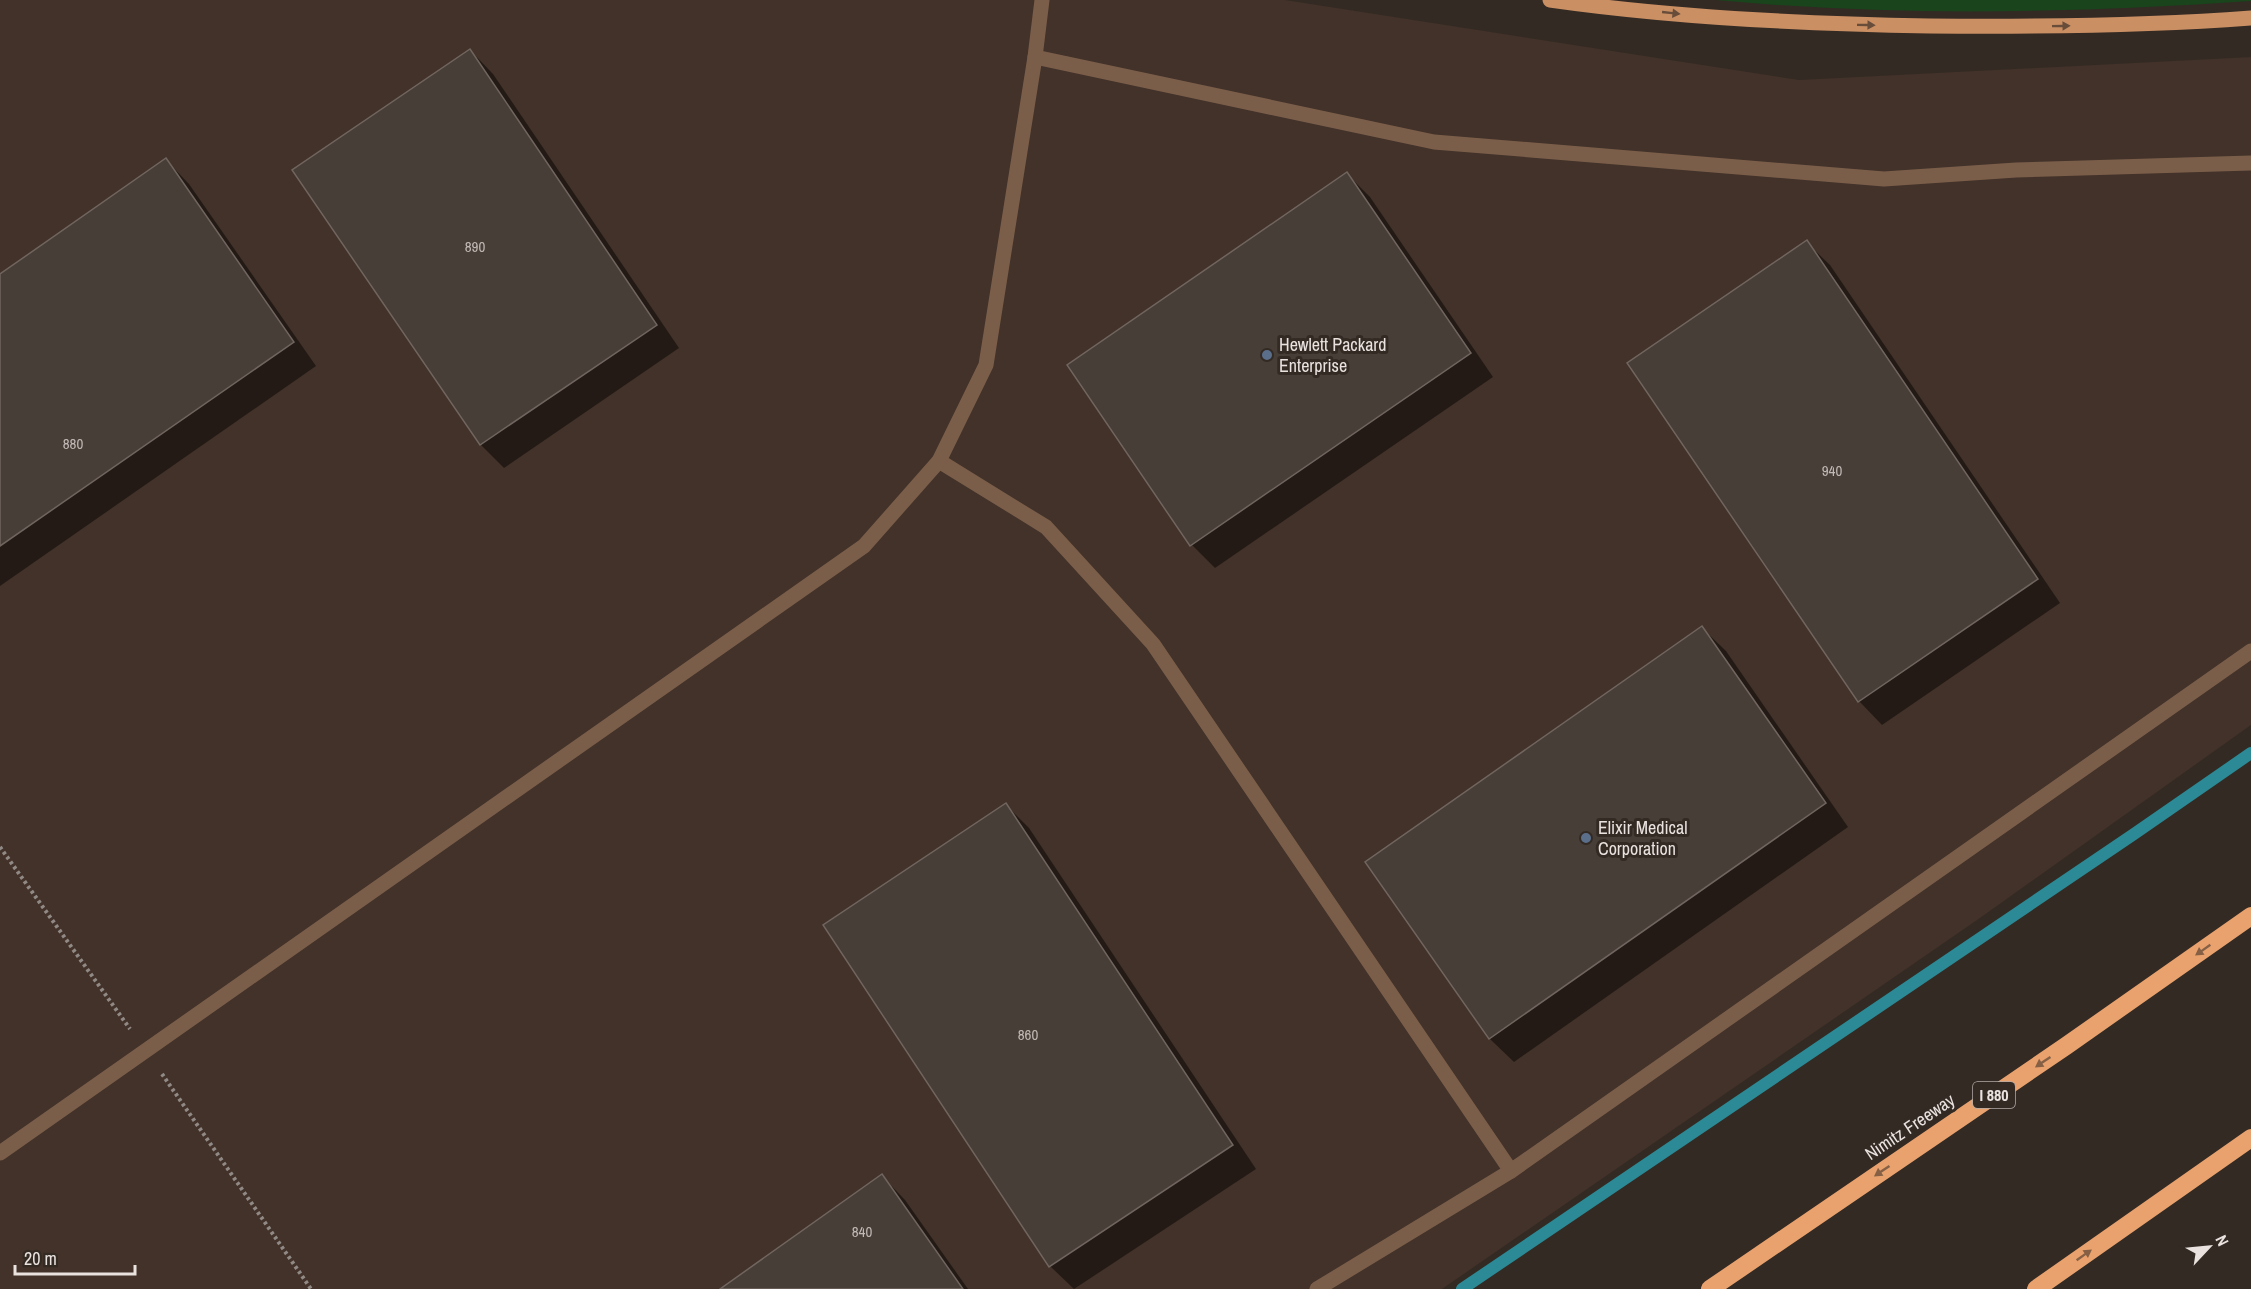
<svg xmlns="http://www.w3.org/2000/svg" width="2251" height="1289" font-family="'Archivo Narrow',sans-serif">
  <rect width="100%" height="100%" fill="#332a24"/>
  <!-- built -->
  <polygon fill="#423229" points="0,0 1285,0 1799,80 2251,57 2251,725 1980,918 1442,1289 0,1289"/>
  <!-- green -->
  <path fill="#19441c" d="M1716 0H2251V1C2074 13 1893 17 1716 0Z"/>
  <!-- shadow -->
  <g fill="#0007">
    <polygon points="470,50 493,74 679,348 504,468 481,445 294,170"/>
    <polygon points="166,160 189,184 316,366 0,586 0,276"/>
    <polygon points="1347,174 1370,197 1493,377 1215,568 1192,545 1069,365"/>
    <polygon points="1806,242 1830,265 2060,603 1882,725 1859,701 1629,363"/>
    <polygon points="1702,628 1726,651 1848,827 1514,1062 1490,1039 1368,862"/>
    <polygon points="1006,805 1029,828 1256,1169 1074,1289 1050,1266 825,925"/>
    <polygon points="882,1176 905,1200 968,1289 723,1289"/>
  </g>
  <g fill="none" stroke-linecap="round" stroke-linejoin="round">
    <!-- stream -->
    <polyline stroke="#2b8a95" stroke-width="12" points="1462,1289 2134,834 2251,753"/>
  </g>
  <!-- building -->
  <g fill="#483e38" stroke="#70655f" stroke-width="1.5">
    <polygon points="470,49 657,325 480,445 292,170"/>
    <polygon points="166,158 294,342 0,546 0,274"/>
    <polygon points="1347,172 1471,353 1190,546 1067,365"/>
    <polygon points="1807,240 2038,579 1858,702 1627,363"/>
    <polygon points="1702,626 1826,803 1489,1039 1365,862"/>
    <polygon points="1006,803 1233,1145 1049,1267 823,925"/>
    <polygon points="882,1174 963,1289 720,1289"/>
  </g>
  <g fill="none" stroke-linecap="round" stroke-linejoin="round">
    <!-- path -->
    <g stroke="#918985" stroke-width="4" stroke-dasharray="3 3" stroke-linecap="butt">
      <polyline points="0,847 130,1029"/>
      <polyline points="162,1074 311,1289"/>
    </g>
    <!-- minor -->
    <g stroke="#7b5e4a" stroke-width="15">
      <polyline points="1035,57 1434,142 1884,179 2016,170 2251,163"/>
      <polyline points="939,461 1046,527 1153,644 1511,1171"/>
      <polyline points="0,1153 864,546 939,461 986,365 1035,57 1042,0"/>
      <polyline points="1317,1289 1511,1171 2251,651"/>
    </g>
    <!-- major -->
    <path stroke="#ca8f63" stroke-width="15" d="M1550 0C1676 18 1803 24 1930 26 2037 27 2144 26 2251 18"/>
    <!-- highway -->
    <g stroke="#e9a26d" stroke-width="18">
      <polyline points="1710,1289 2066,1046 2251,916"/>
      <polyline points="2036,1289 2251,1138"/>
    </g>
  </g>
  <!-- one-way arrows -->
  <defs><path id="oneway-solid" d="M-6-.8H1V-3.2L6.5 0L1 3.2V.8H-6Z" transform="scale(1.5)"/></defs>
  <g fill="#684d3a">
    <use href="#oneway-solid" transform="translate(1671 13) rotate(6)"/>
    <use href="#oneway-solid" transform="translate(1866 25) rotate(1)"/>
    <use href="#oneway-solid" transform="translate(2061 26) rotate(-1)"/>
  </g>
  <g fill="#856045">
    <use href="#oneway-solid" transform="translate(2203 950) rotate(145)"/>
    <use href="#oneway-solid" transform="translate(2043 1062) rotate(146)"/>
    <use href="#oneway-solid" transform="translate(1882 1171) rotate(146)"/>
    <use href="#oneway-solid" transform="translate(2084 1255) rotate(-35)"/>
  </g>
  <!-- markers -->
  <g fill="#5c6f8a" stroke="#332a24" stroke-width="2">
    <circle cx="1267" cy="355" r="6"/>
    <circle cx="1586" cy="838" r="6"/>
  </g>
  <g text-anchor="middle" stroke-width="6" stroke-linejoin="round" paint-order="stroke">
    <!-- number labels -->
    <g font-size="15" fill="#c1b9b5">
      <text x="475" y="252">890</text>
      <text x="73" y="449">880</text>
      <text x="1832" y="476">940</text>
      <text x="1028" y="1040">860</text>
      <text x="862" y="1237">840</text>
    </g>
    <!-- shield labels -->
    <rect fill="#332a24" stroke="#b2aba7" stroke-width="1.5" x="1973" y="1082" width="42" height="26" rx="4.5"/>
    <g font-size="16" font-weight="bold" fill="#e9e2df">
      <text x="1994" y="1101">I 880</text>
    </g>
    <!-- poi labels -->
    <g font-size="18" fill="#e9e2df" stroke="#332a24" text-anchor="start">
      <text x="1279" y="351">Hewlett Packard<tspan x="1279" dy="21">Enterprise</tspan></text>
      <text x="1598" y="834">Elixir Medical<tspan x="1598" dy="21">Corporation</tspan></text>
    </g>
    <!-- street labels -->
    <g font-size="18" fill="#e9e2df" stroke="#332a24">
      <text transform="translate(1910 1127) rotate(-34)" y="6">Nimitz Freeway</text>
    </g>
  </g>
  <!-- north arrow -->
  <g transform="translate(2209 1247) rotate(64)" stroke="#332a24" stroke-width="4.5" paint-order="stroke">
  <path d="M0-4.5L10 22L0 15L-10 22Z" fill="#e9e2df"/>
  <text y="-9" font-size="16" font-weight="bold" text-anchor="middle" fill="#e9e2df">N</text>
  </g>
  <!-- scale -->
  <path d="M15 1265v9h120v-9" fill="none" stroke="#e9e2df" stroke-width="3"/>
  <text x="24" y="1265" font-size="18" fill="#e9e2df" stroke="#332a24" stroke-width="4.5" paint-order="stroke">20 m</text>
</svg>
